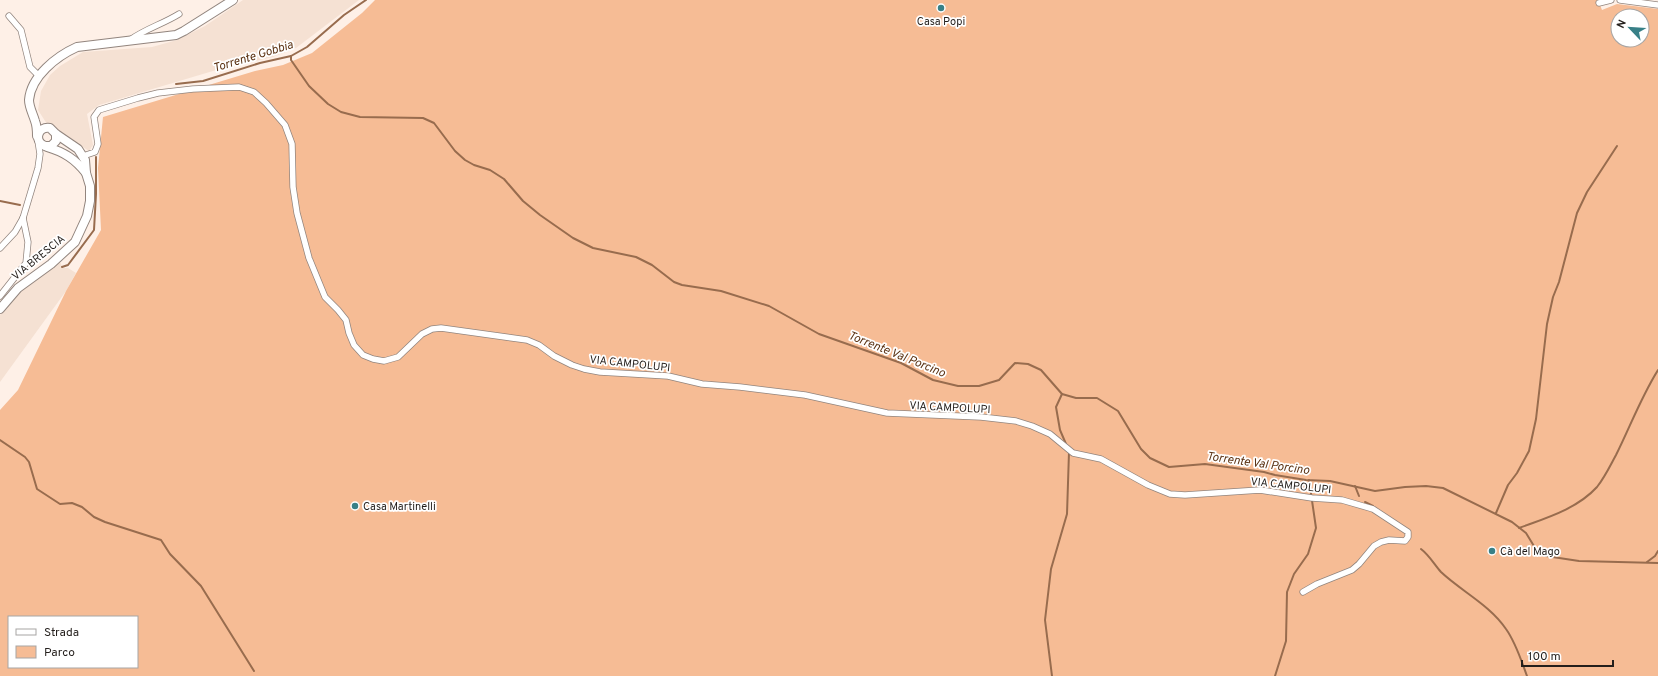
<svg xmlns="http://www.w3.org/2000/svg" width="1658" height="676" font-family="Overpass,sans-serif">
  <rect width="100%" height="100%" fill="#fef0e7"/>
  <!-- built -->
  <g fill="#f5e1d3">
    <polygon points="243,0 359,0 296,48 273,57 223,68 99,105 87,114 93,145 89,151 47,124 38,110 41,91 50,75 60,66 83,52 152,47 177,40 205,26"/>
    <polygon points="60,262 63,268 68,268 76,273 66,291 0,382 0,315 23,287"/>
  </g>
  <!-- green -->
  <path fill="#f6bc95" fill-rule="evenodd" d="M375 0H1598L1602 10 1617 4 1658 9V676H0V410L18 390 66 291 101 230 98 168 103 117 255 71 283 65 312 53 362 13ZM1618 16H1642V40H1618ZM9 617H137V667H9Z"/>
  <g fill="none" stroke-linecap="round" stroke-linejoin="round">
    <!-- stream -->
    <g stroke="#986c4e" stroke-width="2">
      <polyline points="291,56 291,60 309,86 328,104 341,112 360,117 423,118 434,123 455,151 465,160 474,165 490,170 504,179 523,201 540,215 573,238 593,248 636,257 652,265 674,282 682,285 721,291 769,306 819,334 901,363 933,380 958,386 979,386 999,380 1015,363 1028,364 1041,370 1062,394 1076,398 1097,398 1118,411 1141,449 1150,458 1169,467 1205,464 1264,472 1275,475 1306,480 1330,481 1375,491 1405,487 1426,486 1443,488 1512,522 1526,533 1537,551 1546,556 1579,561 1658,563"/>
      <polyline points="176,84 203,81 260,63 291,56 307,47 344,15 366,0"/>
      <polyline points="0,201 20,205"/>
      <polyline points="62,267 68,265 94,230 96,194 96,157"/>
      <polyline points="1062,394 1056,407 1060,430 1066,444"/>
      <polyline points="0,440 25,457 29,462 37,489 60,504 72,503 82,507 94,517 105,522 161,540 170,554 201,586 254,671"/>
      <polyline points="1355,486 1359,496"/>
      <polyline points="1365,502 1373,506"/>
      <polyline points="1496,513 1508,485 1517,473 1529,451 1536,419 1547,324 1553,297 1559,282 1577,213 1587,192 1617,146"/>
      <path d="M1519 528C1546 518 1577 509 1597 487 1605 477 1610 466 1616 455 1630 427 1641 397 1658 370"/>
      <path d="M1421 549C1429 555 1434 564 1441 572 1461 591 1490 605 1506 629 1516 643 1521 660 1527 676"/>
      <polyline points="1647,562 1655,556 1658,551"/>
      <polyline points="1052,676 1045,620 1051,569 1067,514 1069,452"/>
      <polyline points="1275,676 1286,641 1287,592 1294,574 1308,554 1316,528 1309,480"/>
    </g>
    <defs>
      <g id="street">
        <polyline points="1620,0 1658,5"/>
        <polyline points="1599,3 1611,0"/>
        <polyline points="9,16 21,30 30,67 39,76"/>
        <path d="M130 40C145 29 163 24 179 14"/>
        <polyline points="83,156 95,152 98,144 94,117 99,110 138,98 158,93 193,89 239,87 254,92 266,103 285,125 292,144 293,187 297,213 309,258 325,297 338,310 346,320 349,333 354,345 363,355 373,359 384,361 398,357 422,334 432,329 441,328 527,340 539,345 554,356 572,365 584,369 600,372 668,376 702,384 740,387 805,395 887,413 981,417 1016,421 1032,426 1050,434 1073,453 1101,459 1148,485 1170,494 1185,495 1260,490 1312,498 1342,500 1373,509 1408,532 1408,537 1405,541 1389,540 1381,542 1374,546 1359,564 1352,570 1317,584 1303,592"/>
        <polyline points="0,248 15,232 23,218 38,168 40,154 38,141"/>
        <polyline points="0,296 26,263 28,242 23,218"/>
      </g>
      <g id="secondary">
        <path d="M37 136C37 131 37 126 35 121 33 114 29 107 29 100 31 76 57 56 77 47L176 35 184 31 233 0"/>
        <path d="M47 147C64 152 75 159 86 173"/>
        <path d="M0 309 18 288 51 264 75 242 87 216 90 201V186L86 173 85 160 78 149 56 134 50 128C38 126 33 141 45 146H51L56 141V134"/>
      </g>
    </defs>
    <!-- street casing -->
    <use href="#street" stroke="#92857e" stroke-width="7"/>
    <!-- secondary casing -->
    <use href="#secondary" stroke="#92857e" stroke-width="10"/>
    <!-- street -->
    <use href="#street" stroke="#fff" stroke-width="5.5"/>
    <!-- secondary -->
    <use href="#secondary" stroke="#fff" stroke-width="8"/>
  </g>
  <!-- markers -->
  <g fill="#388087" stroke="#fff" stroke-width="1.5">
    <circle cx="941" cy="8" r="4"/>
    <circle cx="355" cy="506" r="4"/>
    <circle cx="1492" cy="551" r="4"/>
  </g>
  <g text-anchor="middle" stroke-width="3.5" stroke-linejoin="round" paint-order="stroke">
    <!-- poi labels -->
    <g font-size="11" fill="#241f1c" stroke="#fff" text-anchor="start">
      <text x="941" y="25" text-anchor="middle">Casa Popi</text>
      <text x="363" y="510">Casa Martinelli</text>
      <text x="1500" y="555">Cà del Mago</text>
    </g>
    <!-- street labels -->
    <g font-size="11" fill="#241f1c" stroke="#fff">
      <text transform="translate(38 257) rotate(-39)" y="4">VIA BRESCIA</text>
      <text transform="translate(630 363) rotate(6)" y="4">VIA CAMPOLUPI</text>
      <text transform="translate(950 407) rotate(3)" y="4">VIA CAMPOLUPI</text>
      <text transform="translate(1291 485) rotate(6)" y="4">VIA CAMPOLUPI</text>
    </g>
    <!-- water labels -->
    <g font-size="12" font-style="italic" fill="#5b3213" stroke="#fff">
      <text transform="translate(253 56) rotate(-17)" y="4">Torrente Gobbia</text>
      <text transform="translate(897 354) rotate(22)" y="4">Torrente Val Porcino</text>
      <text transform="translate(1258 463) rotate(8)" y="4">Torrente Val Porcino</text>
    </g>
  </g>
  <!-- legend -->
  <rect x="8" y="616" width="130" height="52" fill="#ffffff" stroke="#a7a5a4"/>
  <rect x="16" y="629" width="20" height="6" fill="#ffffff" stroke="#a7a5a4"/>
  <text x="44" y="636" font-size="12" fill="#241f1c">Strada</text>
  <rect x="16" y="646" width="20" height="12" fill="#f6bc95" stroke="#a7a5a4"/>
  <text x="44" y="656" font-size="12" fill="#241f1c">Parco</text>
  <!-- north arrow -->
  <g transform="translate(1630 28) rotate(295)"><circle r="19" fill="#ffffff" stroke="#a7a5a4"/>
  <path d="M0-3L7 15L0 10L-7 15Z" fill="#388087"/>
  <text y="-6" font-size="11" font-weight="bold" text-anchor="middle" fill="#241f1c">N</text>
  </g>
  <!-- scale -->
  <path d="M1522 660v6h91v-6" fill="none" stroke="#241f1c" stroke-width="2"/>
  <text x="1528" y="660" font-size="12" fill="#241f1c" stroke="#ffffff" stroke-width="3" paint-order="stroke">100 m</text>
</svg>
